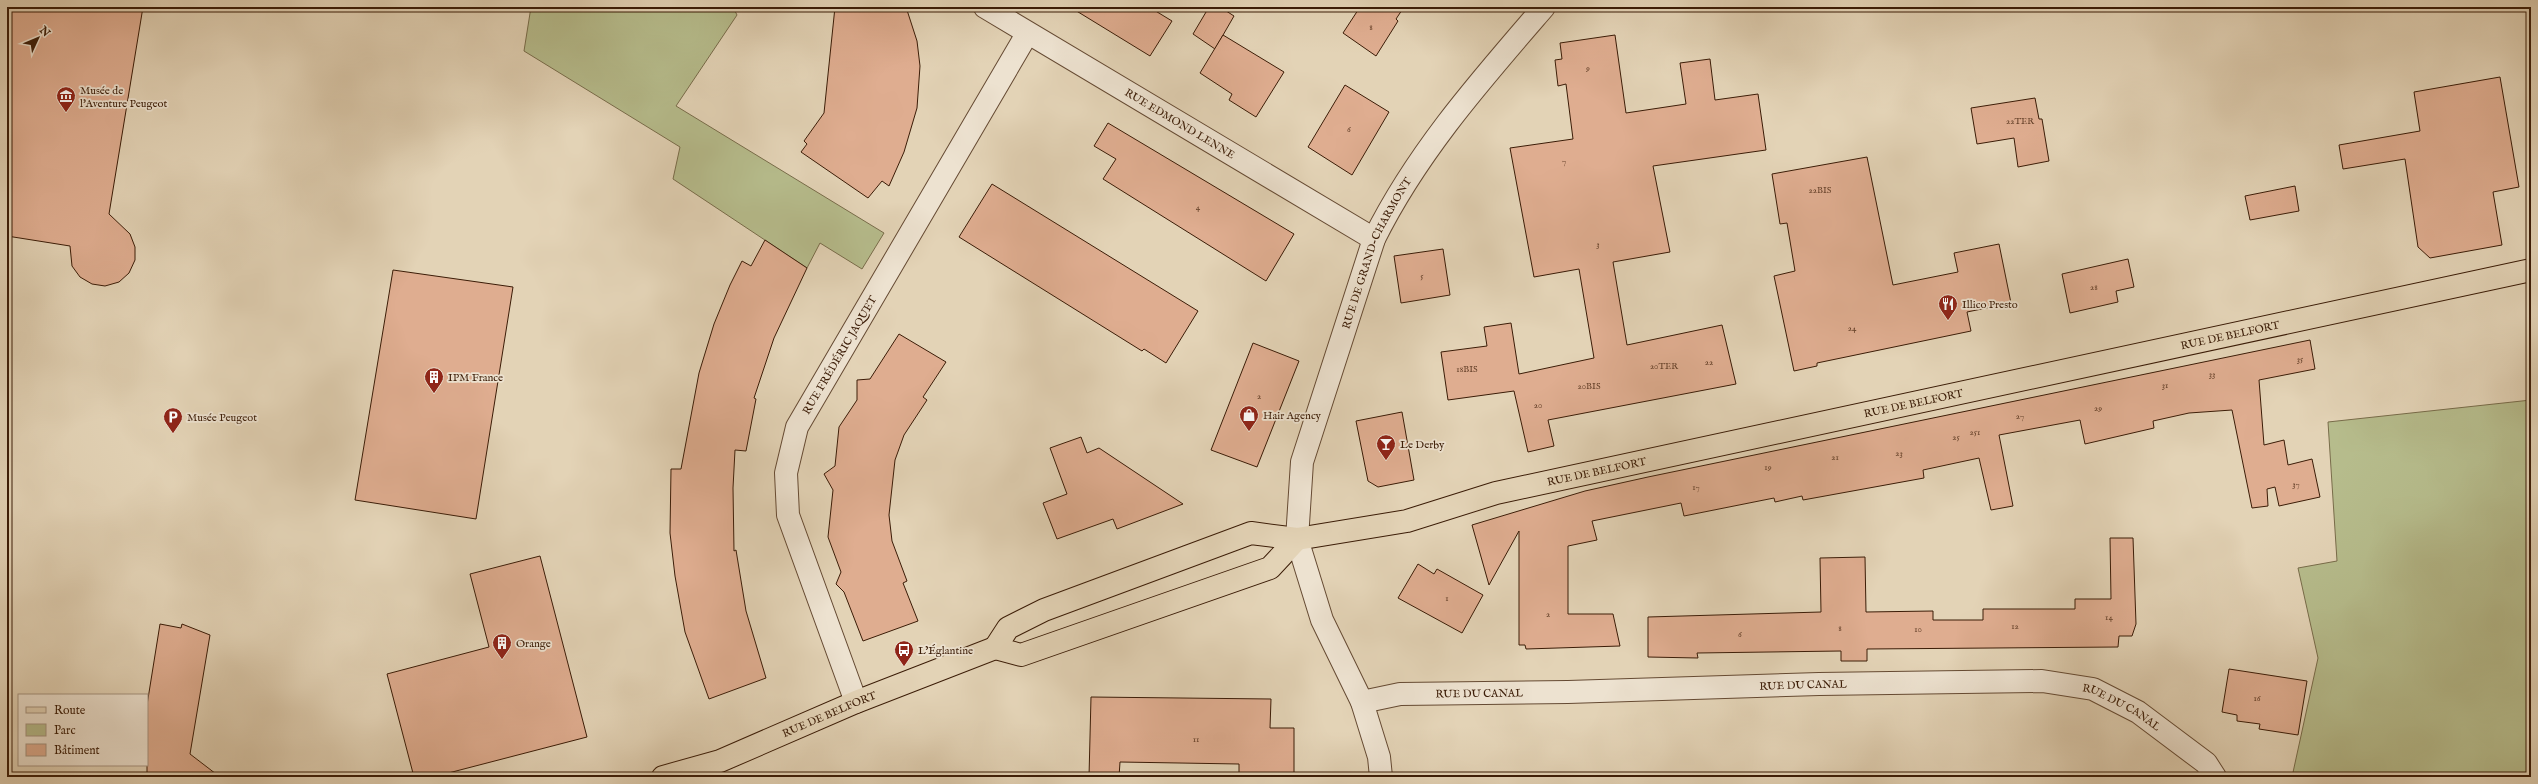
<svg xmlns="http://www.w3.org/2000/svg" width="2538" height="784" font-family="'IM FELL English',serif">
  <rect width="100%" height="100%" fill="#e3d3b6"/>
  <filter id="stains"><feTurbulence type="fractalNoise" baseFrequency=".005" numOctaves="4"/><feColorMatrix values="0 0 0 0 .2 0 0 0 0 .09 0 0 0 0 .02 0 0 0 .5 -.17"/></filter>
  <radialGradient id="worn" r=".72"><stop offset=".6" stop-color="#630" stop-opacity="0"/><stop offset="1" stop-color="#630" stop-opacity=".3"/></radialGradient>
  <!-- green -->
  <g fill="#b6bc8c" stroke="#786c4a">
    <polygon points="531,7 733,7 737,15 676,106 884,233 862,269 820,243 807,268 673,179 680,147 524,51"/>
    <polygon points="2531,400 2531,777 2292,777 2318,658 2298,568 2337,561 2328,422"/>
  </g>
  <!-- building -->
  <g fill="#dfad90" stroke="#3b1c07">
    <polygon points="7,7 143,7 109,214 130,234 135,247 135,260 129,273 119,282 105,286 92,284 80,277 72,266 70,246 7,236"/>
    <polygon points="835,7 906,7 917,41 920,66 917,108 904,152 889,186 882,181 868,198 801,152 807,144 804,141 824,113"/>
    <polygon points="1070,7 1149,7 1172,21 1150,56"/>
    <polygon points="1209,7 1220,7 1234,16 1215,49 1193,34"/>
    <polygon points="1360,7 1404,7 1396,19 1398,21 1376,56 1343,33"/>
    <polygon points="1223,35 1284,72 1256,117 1229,100 1232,94 1200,73"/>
    <polygon points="1615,35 1626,113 1686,104 1680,63 1710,59 1715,100 1758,94 1766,150 1653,166 1670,252 1613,262 1627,345 1722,325 1736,384 1548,420 1554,446 1528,452 1514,391 1448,400 1441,352 1487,346 1484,327 1511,323 1519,374 1594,358 1579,269 1534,277 1510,148 1573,139 1566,84 1558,86 1555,60 1562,59 1560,43"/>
    <polygon points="2500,77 2519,187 2493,192 2502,245 2430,258 2418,247 2405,159 2343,169 2339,145 2420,131 2414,92"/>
    <polygon points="1345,85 1389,112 1352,175 1308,147"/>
    <polygon points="2035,98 2039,119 2042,119 2049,161 2018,167 2014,138 1977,144 1971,108"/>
    <polygon points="1108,123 1294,234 1266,281 1103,179 1116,159 1094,146"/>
    <polygon points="1867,157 1893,285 1958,272 1954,253 1999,244 2011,303 1967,312 1971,331 1817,363 1817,366 1794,371 1774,276 1795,271 1787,223 1780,224 1772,174"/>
    <polygon points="992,184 1198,311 1166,363 1144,349 1142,351 959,237"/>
    <polygon points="2295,186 2299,211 2250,220 2245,196"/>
    <polygon points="765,240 807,268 774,338 754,398 756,399 746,451 735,450 733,488 734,551 736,550 746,611 766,678 709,699 685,632 675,576 670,533 671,469 681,469 699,373 714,324 730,285 742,261 751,266"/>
    <polygon points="1443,249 1450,295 1401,303 1394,256"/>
    <polygon points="2128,259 2134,287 2116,291 2118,302 2070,313 2062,274"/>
    <polygon points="393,270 513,287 476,519 355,500"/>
    <polygon points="899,334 946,362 923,397 927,400 904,435 895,460 889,515 892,541 907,581 903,583 918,621 863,641 844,592 836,584 841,572 828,537 833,490 824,474 835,466 839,427 857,400 857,380 870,379"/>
    <polygon points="2310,340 2315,369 2259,380 2264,445 2284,440 2288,465 2312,459 2320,497 2279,506 2275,487 2267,489 2268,506 2252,508 2232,410 2189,413 2153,421 2154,428 2085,444 2080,420 1999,435 2013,506 1991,510 1979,458 1923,470 1924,478 1803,500 1802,496 1775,502 1774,498 1684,516 1681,503 1592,521 1597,540 1568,546 1568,614 1613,614 1620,646 1526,649 1525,645 1519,645 1519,531 1489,585 1472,525 1585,491 1648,477"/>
    <polygon points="1253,343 1299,361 1257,467 1211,450"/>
    <polygon points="1402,412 1414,480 1378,487 1368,481 1356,421"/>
    <polygon points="1081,437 1087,453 1099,448 1183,504 1117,529 1113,519 1057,539 1043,503 1067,494 1050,448"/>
    <polygon points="2110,538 2133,538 2136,624 2132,636 2119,636 2118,647 1867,649 1867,661 1841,661 1841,651 1697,653 1698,658 1648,657 1648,617 1821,612 1820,558 1865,557 1866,612 1933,611 1933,620 1983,620 1983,609 2075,609 2075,599 2111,599"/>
    <polygon points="540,556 587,737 433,777 414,777 387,674 489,647 470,574"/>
    <polygon points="1418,564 1434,574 1437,569 1483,595 1462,633 1398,598"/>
    <polygon points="160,624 181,628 182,624 210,635 190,754 220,777 147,777 147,705"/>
    <polygon points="2229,669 2307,681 2298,735 2259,729 2260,724 2237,721 2237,715 2222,712"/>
    <polygon points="1091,697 1271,699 1270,728 1294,728 1294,777 1239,777 1239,764 1120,762 1119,777 1089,777"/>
  </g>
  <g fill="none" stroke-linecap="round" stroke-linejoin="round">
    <defs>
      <g id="minor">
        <path id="s1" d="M985 7 1374 239"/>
        <path id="s2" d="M856 702 788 515 786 473 797 427 1027 34"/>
        <path id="s3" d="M1362 702 1400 694 1568 692 1819 684 2042 681 2093 689 2138 712 2206 763 2215 777"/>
        <path id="s4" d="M1381 777 1379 757 1362 702 1322 620 1297 539 1302 462 1374 239C1417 152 1481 80 1544 7"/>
      </g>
      <g id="major">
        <path id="s5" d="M995 648 1008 628 1044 610 1251 533 1297 539 1407 521 1496 493 2531 270"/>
        <polyline points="995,648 1021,655 1270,568 1297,539"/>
        <path id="s6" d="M663 777 720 761 856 702 995 648"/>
      </g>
    </defs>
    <!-- minor casing -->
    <use href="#minor" stroke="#654a33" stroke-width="24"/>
    <!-- major casing -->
    <use href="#major" stroke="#3b1c07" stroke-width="24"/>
    <!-- minor -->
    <use href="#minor" stroke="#ede2d0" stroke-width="22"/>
    <!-- major -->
    <use href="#major" stroke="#e3d3b6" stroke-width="22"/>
  </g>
  <!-- icons -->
  <defs>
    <symbol id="museum-pin" viewBox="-11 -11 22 30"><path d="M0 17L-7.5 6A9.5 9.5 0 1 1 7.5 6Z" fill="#8f2418" stroke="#ede2d0"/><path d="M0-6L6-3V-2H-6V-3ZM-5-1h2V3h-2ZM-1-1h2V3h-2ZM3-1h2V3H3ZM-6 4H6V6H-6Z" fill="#fff"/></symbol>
    <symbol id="restaurant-pin" viewBox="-11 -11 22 30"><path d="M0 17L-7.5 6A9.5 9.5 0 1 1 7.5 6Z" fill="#8f2418" stroke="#ede2d0"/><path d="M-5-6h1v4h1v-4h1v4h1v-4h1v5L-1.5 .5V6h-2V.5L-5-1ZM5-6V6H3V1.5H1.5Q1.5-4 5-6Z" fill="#fff"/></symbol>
    <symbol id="building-pin" viewBox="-11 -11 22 30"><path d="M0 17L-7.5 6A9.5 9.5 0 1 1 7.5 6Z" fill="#8f2418" stroke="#ede2d0"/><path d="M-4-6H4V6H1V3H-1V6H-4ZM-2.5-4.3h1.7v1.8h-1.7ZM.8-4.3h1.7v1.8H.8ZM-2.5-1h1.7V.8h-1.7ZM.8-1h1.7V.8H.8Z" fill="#fff"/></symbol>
    <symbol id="shop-pin" viewBox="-11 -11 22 30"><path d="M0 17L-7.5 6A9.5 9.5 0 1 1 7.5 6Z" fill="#8f2418" stroke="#ede2d0"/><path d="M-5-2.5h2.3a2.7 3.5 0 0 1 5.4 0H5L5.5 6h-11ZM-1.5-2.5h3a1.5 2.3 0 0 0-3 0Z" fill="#fff"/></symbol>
    <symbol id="parking-pin" viewBox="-11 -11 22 30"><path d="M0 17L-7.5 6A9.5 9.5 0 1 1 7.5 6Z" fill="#8f2418" stroke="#ede2d0"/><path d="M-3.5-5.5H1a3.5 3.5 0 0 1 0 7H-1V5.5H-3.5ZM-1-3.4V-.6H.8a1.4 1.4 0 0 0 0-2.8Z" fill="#fff"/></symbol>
    <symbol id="bar-pin" viewBox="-11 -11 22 30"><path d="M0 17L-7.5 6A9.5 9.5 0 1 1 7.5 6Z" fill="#8f2418" stroke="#ede2d0"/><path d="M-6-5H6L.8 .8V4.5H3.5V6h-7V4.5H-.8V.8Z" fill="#fff"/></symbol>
    <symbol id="bus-pin" viewBox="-11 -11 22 30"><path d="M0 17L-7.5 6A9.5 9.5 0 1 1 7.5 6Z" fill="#8f2418" stroke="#ede2d0"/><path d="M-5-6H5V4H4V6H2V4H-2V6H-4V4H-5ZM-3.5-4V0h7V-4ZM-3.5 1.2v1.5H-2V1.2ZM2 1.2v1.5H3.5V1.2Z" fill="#fff"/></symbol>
  </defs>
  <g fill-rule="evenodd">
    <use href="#museum-pin" x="55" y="85" width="22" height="30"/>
    <use href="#restaurant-pin" x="1937" y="293" width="22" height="30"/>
    <use href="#building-pin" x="423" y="366" width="22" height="30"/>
    <use href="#shop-pin" x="1238" y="404" width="22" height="30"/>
    <use href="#parking-pin" x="162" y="406" width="22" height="30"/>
    <use href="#bar-pin" x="1375" y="433" width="22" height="30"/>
    <use href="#building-pin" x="491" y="632" width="22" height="30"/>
    <use href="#bus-pin" x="893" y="639" width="22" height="30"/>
  </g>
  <g text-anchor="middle" stroke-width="3.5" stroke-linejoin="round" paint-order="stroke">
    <!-- number labels -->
    <g font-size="9" fill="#644029">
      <text x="1371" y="30">8</text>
      <text x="1588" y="71">9</text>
      <text x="2020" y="124">22TER</text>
      <text x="1349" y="132">6</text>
      <text x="1564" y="164">7</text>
      <text x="1820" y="193">22BIS</text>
      <text x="1198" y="210">4</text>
      <text x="1598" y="247">3</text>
      <text x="1422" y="279">5</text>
      <text x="2094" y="290">28</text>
      <text x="1852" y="331">24</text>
      <text x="2300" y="362">35</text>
      <text x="1709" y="365">22</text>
      <text x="1664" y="369">20TER</text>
      <text x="1467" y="372">18BIS</text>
      <text x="2212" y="377">33</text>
      <text x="2165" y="388">31</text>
      <text x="1589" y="389">20BIS</text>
      <text x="1259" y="399">2</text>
      <text x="1538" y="408">20</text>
      <text x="2098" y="411">29</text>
      <text x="2020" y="419">27</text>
      <text x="1975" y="435">251</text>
      <text x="1956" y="440">25</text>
      <text x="1899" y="456">23</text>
      <text x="1835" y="460">21</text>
      <text x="1768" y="470">19</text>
      <text x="2296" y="487">37</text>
      <text x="1696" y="490">17</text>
      <text x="1447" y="601">1</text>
      <text x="1548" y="617">2</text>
      <text x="2109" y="620">14</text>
      <text x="2015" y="629">12</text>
      <text x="1840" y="631">8</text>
      <text x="1918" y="632">10</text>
      <text x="1740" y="637">6</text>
      <text x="2257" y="701">16</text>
      <text x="1196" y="742">11</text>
    </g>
    <!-- poi labels -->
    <g font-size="11" fill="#3b1c07" stroke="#ede2d0" text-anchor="start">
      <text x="80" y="94">Musée de<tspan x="80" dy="13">l'Aventure Peugeot</tspan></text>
      <text x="1962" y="308">Illico Presto</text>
      <text x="448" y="381">IPM France</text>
      <text x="1263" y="419">Hair Agency</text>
      <text x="187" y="421">Musée Peugeot</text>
      <text x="1400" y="448">Le Derby</text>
      <text x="516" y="647">Orange</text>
      <text x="918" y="654">L’Églantine</text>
    </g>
    <!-- street labels -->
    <g font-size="11" fill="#3b1c07" stroke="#ede2d0">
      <text dy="4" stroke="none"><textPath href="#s1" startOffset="227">RUE EDMOND LENNE</textPath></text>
      <text dy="4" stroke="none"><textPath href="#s4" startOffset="553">RUE DE GRAND-CHARMONT</textPath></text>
      <text dy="4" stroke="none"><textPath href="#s5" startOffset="1287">RUE DE BELFORT</textPath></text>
      <text dy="4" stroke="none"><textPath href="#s2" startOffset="372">RUE FRÉDÉRIC JAQUET</textPath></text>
      <text dy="4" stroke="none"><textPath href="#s5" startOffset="963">RUE DE BELFORT</textPath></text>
      <text dy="4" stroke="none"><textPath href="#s5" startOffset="639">RUE DE BELFORT</textPath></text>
      <text dy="4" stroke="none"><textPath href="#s3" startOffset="442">RUE DU CANAL</textPath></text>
      <text dy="4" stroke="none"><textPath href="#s3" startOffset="118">RUE DU CANAL</textPath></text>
      <text dy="4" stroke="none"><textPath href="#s3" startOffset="766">RUE DU CANAL</textPath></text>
      <text dy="4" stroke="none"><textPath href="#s6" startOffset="178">RUE DE BELFORT</textPath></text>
    </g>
  </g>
  <!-- margin -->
  <rect width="2538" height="784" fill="none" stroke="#e3d3b6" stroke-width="24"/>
  <rect x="8" y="8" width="2522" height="768" fill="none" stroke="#3b1c07" stroke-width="2"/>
  <rect x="12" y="12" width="2514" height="760" fill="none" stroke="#3b1c07"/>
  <!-- legend -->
  <rect x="18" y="694" width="130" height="72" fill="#ede2d0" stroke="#a69380"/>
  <rect x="26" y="707" width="20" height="6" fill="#e3d3b6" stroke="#a69380"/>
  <text x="54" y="714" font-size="12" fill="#3b1c07">Route</text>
  <rect x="26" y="724" width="20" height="12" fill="#b6bc8c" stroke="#a69380"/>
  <text x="54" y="734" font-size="12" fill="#3b1c07">Parc</text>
  <rect x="26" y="744" width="20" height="12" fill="#dfad90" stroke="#a69380"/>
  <text x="54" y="754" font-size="12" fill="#3b1c07">Bâtiment</text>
  <!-- north arrow -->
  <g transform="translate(38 38) rotate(46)" stroke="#ede2d0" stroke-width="3" paint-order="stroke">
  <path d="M0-3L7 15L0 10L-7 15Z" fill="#3b1c07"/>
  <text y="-6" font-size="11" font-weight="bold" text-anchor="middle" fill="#3b1c07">N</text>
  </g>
  <rect width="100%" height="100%" filter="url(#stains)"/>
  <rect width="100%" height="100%" fill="url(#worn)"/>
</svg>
